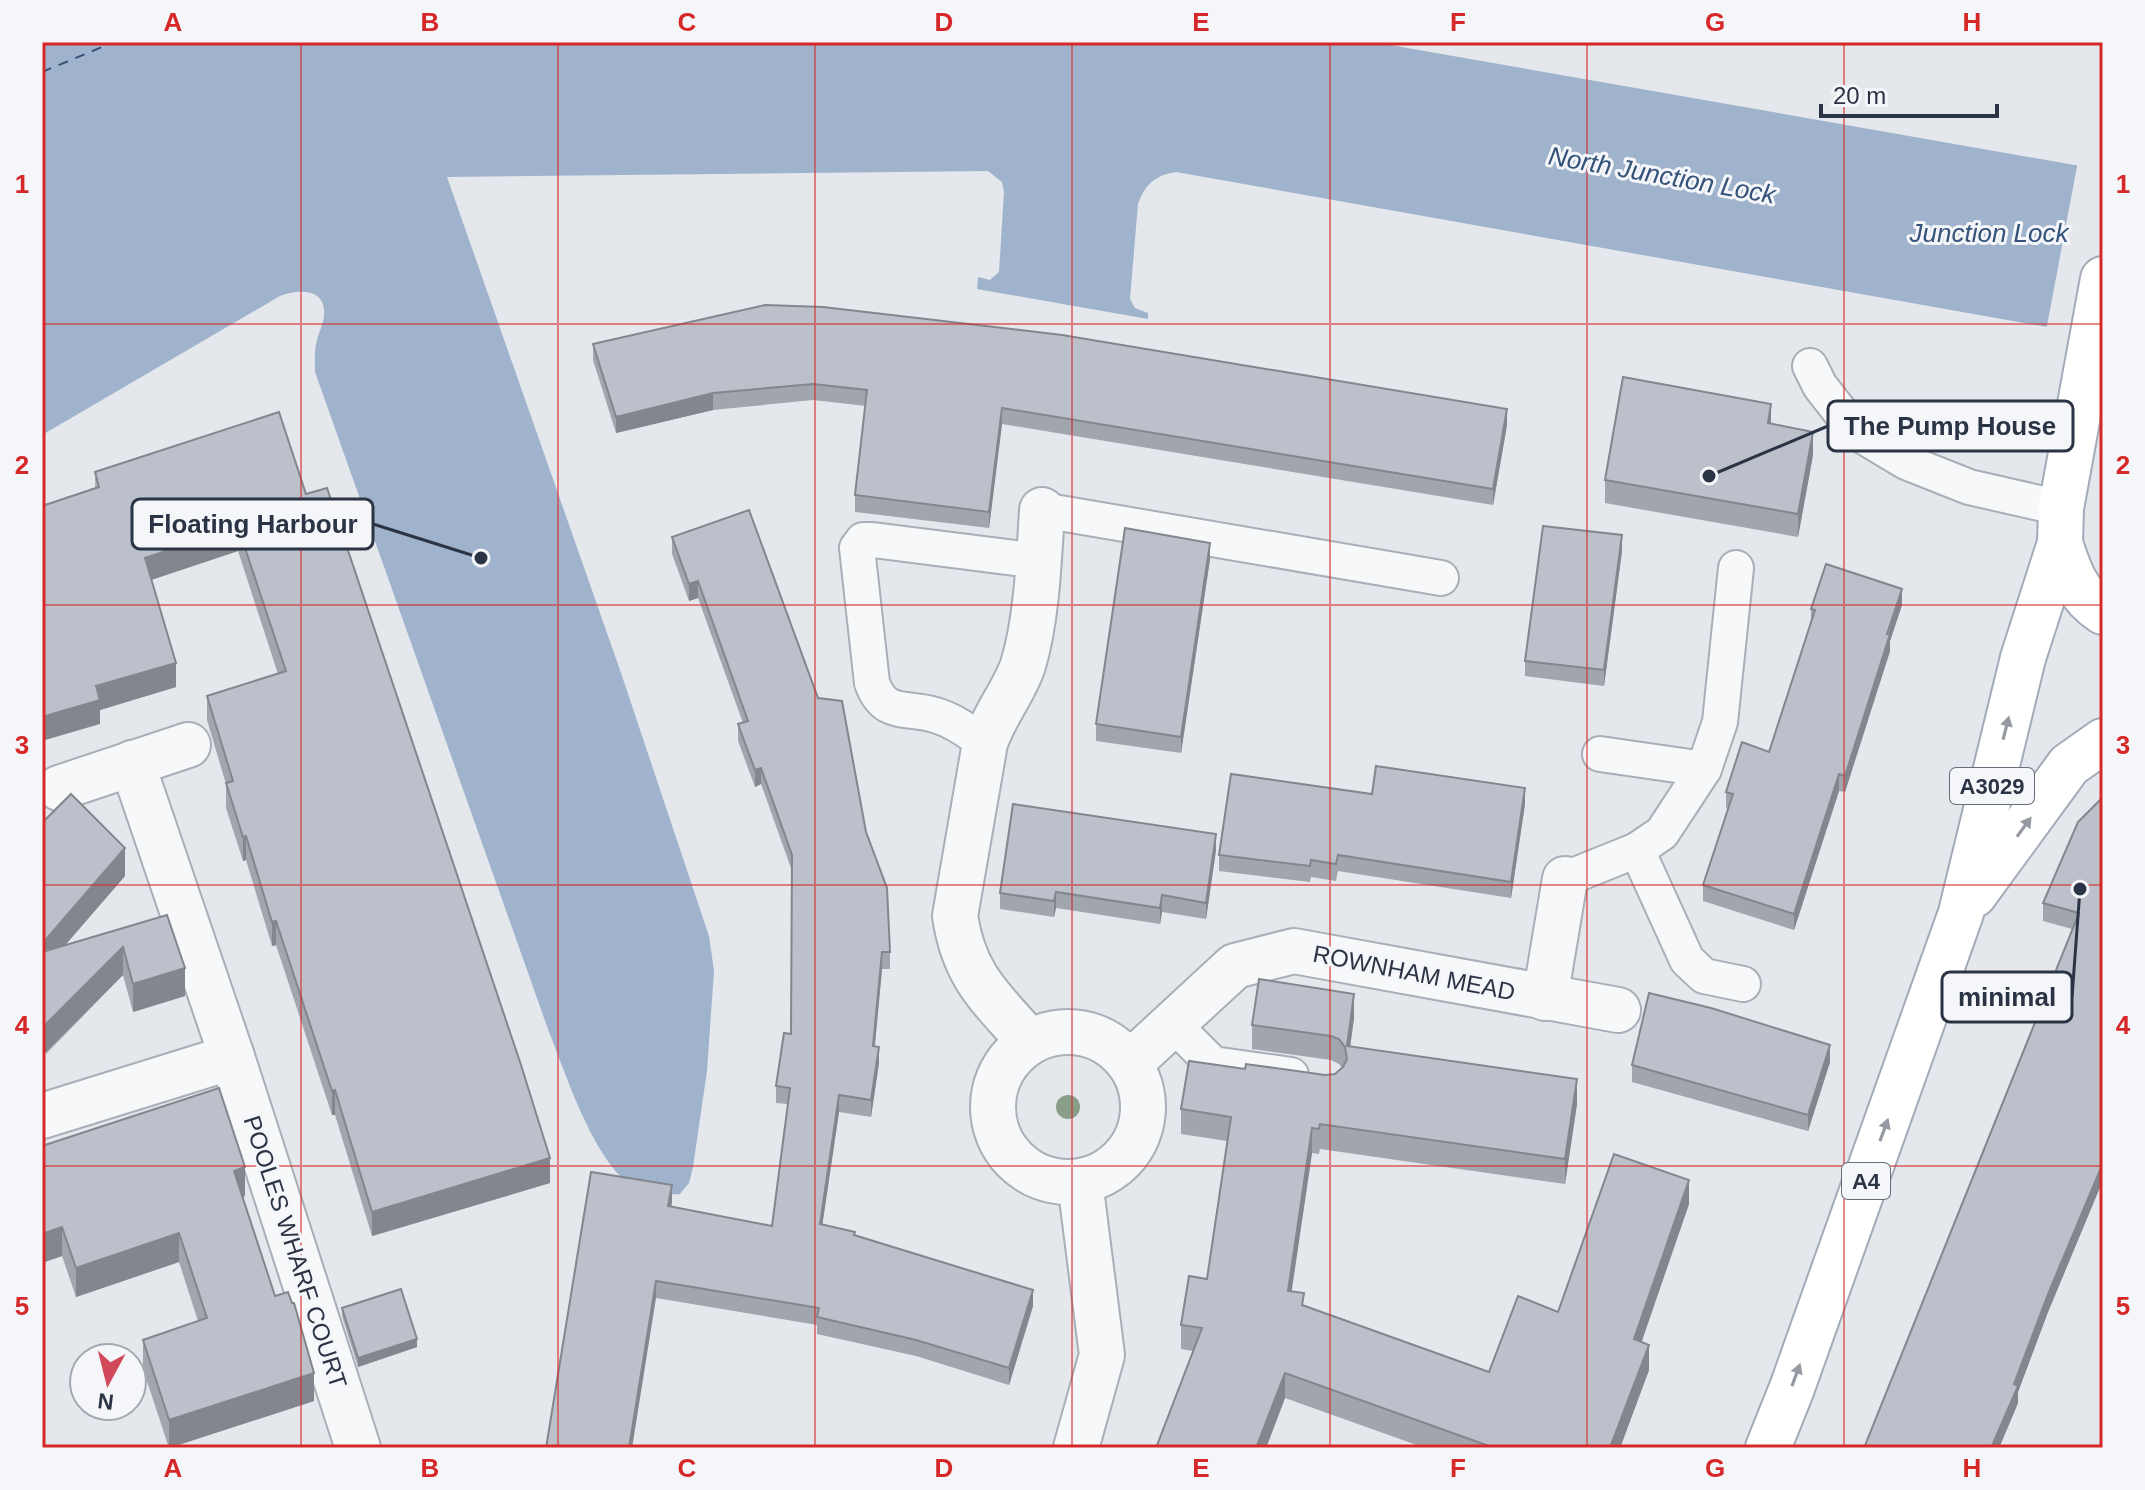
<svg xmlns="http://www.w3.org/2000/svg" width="2145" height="1490" font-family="Arial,sans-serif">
  <rect width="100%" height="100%" fill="#e4e7ec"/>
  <!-- water -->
  <path fill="#9fb4cc" d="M42 42H1373L2103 170V337L1176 172C1155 175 1145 185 1138 204L1130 299 1135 308 1148 313V319L977 289 978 277 990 280 999 272 1004 192 1002 182 988 171 447 177 620 670 709 936 714 971 707 1071 693 1167 689 1183 680 1194C666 1195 643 1193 631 1185 593 1159 566 1074 549 1032L315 372C315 362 314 350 317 340 319 331 324 323 324 314 326 288 297 289 280 296L42 435Z"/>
  <!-- pier -->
  <polygon fill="#e4e7ec" points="2078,161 2103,166 2103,341 2046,331"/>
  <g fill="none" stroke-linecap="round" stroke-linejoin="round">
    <!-- ferry -->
    <polyline stroke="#34527a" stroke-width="2" stroke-dasharray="10 8" stroke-linecap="butt" points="42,72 114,42"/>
    <defs>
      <g id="service">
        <polyline points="1810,366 1820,386 1856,432 1906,462 1969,487 2061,508"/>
        <polyline points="1042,510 1441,578"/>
        <path d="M985 743C969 732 953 720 935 715 906 706 885 718 872 683L857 548 863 540H873L1039 561"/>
        <polyline points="1600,754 1704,769"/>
        <polyline points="1637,850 1687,960 1704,976 1743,984"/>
        <polyline points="1565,879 1637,850 1662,833 1704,769 1720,722 1736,568"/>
        <polyline points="1171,1022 1213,1064 1291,1075"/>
      </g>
      <g id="minor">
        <polyline points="132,763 232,1057 358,1448"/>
        <polyline points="59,788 188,745"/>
        <polyline points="1545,998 1565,879"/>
        <circle cx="1068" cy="1107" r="75"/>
        <path d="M1029 1041C990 997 964 976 955 916L985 743C994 715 1014 692 1023 665 1037 619 1039 558 1042 510"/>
        <polyline points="1130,1063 1235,966 1294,951 1618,1010"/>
        <polyline points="42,1116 232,1057"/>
        <polyline points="1076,1448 1102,1355 1080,1182"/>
      </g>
      <g id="primary">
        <path d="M2060 543C2069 571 2077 595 2103 612"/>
        <polyline points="1974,895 2069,765 2103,741"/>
        <polyline points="1768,1448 1792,1388 1961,913 2023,658 2060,543 2061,508 2103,279"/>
      </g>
    </defs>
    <!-- service casing -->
    <use href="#service" stroke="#a9aeb7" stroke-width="38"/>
    <!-- minor casing -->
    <use href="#minor" stroke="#a9aeb7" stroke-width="48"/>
    <!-- primary casing -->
    <use href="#primary" stroke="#a3abb8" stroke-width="48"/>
    <!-- service -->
    <use href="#service" stroke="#f7f8fa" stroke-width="34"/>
    <!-- minor -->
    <use href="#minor" stroke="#f7f8fa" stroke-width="44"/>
    <!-- primary -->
    <use href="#primary" stroke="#fff" stroke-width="44"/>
  </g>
  <!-- trees -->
  <circle fill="#899d89" cx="1068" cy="1107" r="12"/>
  <!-- wall -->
  <g fill="#a1a5ae">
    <polygon points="593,344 1507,425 1493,505 1002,424 989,528 855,512 855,495 866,406 813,400 713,410 616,433 593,360"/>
    <polygon points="1771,424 1813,455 1798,537 1605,503 1605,480"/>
    <polygon points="95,472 306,494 550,1183 372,1236 335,1115 332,1115 276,945 272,946 246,860 243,861 226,808 226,784 207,720 207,696 278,674 238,551 151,580 176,687 100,710 100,724"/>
    <polygon points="672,537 866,832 890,952 890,969 882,969 875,1046 879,1063 871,1117 839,1112 822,1225 855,1236 1033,1306 1009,1385 916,1356 817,1334 817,1325 656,1298 546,1448 672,1202 671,1207 772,1226 788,1104 776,1103 776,1086 791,1034 792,871 761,784 755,787 738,741 738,724 743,723 698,598 689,601 672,554"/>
    <polygon points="1622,551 1604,686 1525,676 1525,661"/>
    <polygon points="1210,559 1181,753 1096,741 1096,724"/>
    <polygon points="1902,605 1890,641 1890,651 1845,792 1839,791 1794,930 1703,901 1703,885 1728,809 1726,808 1726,792 1769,752 1811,623 1811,609"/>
    <polygon points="1372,794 1525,804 1511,898 1338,871 1336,881 1311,877 1310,882 1219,871 1219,855"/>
    <polygon points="2103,797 2103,1180 2048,1312 2018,1392 2018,1403 1999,1448 1864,1448 2072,929 2043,921 2043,903"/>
    <polygon points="42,823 125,876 65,945 167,915 185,996 133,1012 123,975 46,1054"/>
    <polygon points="1216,850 1206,919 1162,912 1160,924 1056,908 1054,917 1000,909 1000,893"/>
    <polygon points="1354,1018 1350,1046 1577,1104 1565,1184 1320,1149 1319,1154 1312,1153 1291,1292 1304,1305 1489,1372 1558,1312 1689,1204 1641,1342 1649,1370 1620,1448 1425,1448 1285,1398 1266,1448 1156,1448 1193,1351 1181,1349 1181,1325 1207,1279 1227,1141 1181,1134 1181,1109 1245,1069 1325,1075 1335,1074 1342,1068 1339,1064 1331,1060 1252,1049 1252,1025"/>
    <polygon points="1830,1062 1808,1131 1632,1082 1632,1065"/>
    <polygon points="42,1146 245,1196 242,1197 275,1296 314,1401 169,1448 143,1369 143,1340 198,1321 179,1262 76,1297 62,1256 42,1263"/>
    <polygon points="342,1308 417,1347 358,1367 342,1316"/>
  </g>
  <!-- shaded-wall -->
  <g fill="#83868d">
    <polygon points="713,393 713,410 616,433 616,417"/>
    <polygon points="1771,404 1771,427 1768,423"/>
    <polygon points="1002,408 1002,424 989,528 989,512"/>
    <polygon points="1507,409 1507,425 1493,505 1493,489"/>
    <polygon points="1813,432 1813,455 1798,537 1798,514"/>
    <polygon points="238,527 238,551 145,582 145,558"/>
    <polygon points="1622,535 1622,551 1604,686 1604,670"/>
    <polygon points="1210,543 1210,559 1181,753 1181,737"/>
    <polygon points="698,581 698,598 689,601 689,584"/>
    <polygon points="1902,589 1902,605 1890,641 1890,651 1845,792 1845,776"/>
    <polygon points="176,663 176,687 100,710 100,724 42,741 42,717 96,686"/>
    <polygon points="761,768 761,784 755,787 755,770"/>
    <polygon points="1839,774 1839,791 1794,930 1794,914"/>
    <polygon points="1525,788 1525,804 1511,898 1511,882"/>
    <polygon points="1216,834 1216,850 1206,919 1206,903"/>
    <polygon points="246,836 246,860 243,861 243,837"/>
    <polygon points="125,848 125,876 42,972 42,944"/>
    <polygon points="1056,892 1056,908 1054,917 1054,901"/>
    <polygon points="1162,895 1162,912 1160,924 1160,908"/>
    <polygon points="276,921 276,945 272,946 272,922"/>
    <polygon points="123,947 123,975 42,1056 42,1028"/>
    <polygon points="882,952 882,969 873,1063 873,1046"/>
    <polygon points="185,968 185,996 133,1012 133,984"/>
    <polygon points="1354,994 1354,1018 1347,1070 1347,1046"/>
    <polygon points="1830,1045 1830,1062 1808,1131 1808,1115"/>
    <polygon points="879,1047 879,1063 871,1117 871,1100"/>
    <polygon points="1577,1079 1577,1104 1565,1184 1565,1159"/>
    <polygon points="335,1090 335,1115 332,1115 332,1091"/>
    <polygon points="839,1095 839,1112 820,1241 820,1224"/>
    <polygon points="1312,1128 1312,1153 1288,1316 1288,1291"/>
    <polygon points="550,1158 550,1183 372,1236 372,1212"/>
    <polygon points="2103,1163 2103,1180 2048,1312 2018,1392 2018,1403 1999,1448 1991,1448 2014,1384 2048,1294"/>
    <polygon points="245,1167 245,1196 234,1200 234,1171"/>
    <polygon points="1689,1180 1689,1204 1634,1364 1634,1339"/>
    <polygon points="672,1185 672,1202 668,1223 668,1206"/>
    <polygon points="62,1227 62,1256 42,1263 42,1234"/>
    <polygon points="179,1233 179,1262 76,1297 76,1268"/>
    <polygon points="656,1281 656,1298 632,1448 629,1448"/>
    <polygon points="1033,1290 1033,1306 1009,1385 1009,1368"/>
    <polygon points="417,1339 417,1347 358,1367 358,1358"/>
    <polygon points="1649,1345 1649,1370 1620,1448 1611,1445"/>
    <polygon points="314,1373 314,1401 169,1448 169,1420"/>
    <polygon points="1285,1373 1285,1398 1266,1448 1256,1448"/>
  </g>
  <!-- building -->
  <g fill="#bbc0ca" stroke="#83868d" stroke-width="2">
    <polygon points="765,305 823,307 1062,335 1507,409 1493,489 1002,408 989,512 855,495 867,390 813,384 713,393 616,417 593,344"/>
    <polygon points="1623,377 1771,404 1768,423 1813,432 1798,514 1605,480"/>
    <polygon points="279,412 306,494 327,488 521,1065 550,1158 372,1212 335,1090 332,1091 276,921 272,922 246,836 243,837 226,783 233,781 207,696 286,671 238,527 145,558 176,663 96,686 100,700 42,717 42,506 99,487 95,472"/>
    <polygon points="749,510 818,698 842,701 866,832 887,888 890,952 882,952 873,1046 879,1047 871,1100 839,1095 820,1224 855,1232 854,1235 1033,1290 1009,1368 916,1340 817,1317 819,1308 656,1281 629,1448 546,1448 591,1172 672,1185 668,1206 772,1226 790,1088 776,1086 784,1033 791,1034 792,855 761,768 755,770 738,724 748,721 698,581 689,584 672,537"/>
    <polygon points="1543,526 1622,535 1604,670 1525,661"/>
    <polygon points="1125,528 1210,543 1181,737 1096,724"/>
    <polygon points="1826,564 1902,589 1887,634 1890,634 1845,776 1839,774 1794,914 1703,885 1733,794 1726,792 1742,742 1769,752 1815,610 1811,609"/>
    <polygon points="1376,766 1525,788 1511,882 1338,855 1336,864 1311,860 1310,866 1219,855 1231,774 1372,794"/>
    <polygon points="71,794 125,848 42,944 42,823"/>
    <polygon points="2103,797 2103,1163 2048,1294 2014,1384 2018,1386 1991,1448 1864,1448 2079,913 2043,903 2078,822"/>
    <polygon points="1013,804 1216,834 1206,903 1162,895 1160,908 1056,892 1054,901 1000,893"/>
    <polygon points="167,915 185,968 133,984 123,947 42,1028 42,952"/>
    <polygon points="1259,979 1354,994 1347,1046 1577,1079 1565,1159 1320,1124 1319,1129 1312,1128 1288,1291 1304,1293 1302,1305 1489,1372 1518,1296 1558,1312 1614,1154 1689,1180 1634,1339 1649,1345 1611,1445 1619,1448 1489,1448 1489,1446 1285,1373 1256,1448 1156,1448 1202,1328 1181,1325 1189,1276 1207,1279 1231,1117 1181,1109 1189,1061 1245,1069 1246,1064 1325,1075 1335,1074 1343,1067 1347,1059 1345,1047 1339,1039 1331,1036 1252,1025"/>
    <polygon points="1649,993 1711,1008 1830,1045 1808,1115 1632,1065"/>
    <polygon points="219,1088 245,1167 234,1171 275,1296 288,1292 292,1303 294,1303 314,1373 169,1420 143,1340 207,1318 179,1233 76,1268 62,1227 42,1234 42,1146"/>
    <polygon points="401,1289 417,1339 358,1358 342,1308"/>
  </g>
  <!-- one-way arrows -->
  <defs><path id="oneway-solid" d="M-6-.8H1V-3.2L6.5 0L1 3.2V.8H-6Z" transform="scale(2)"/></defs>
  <g fill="#959aa2">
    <use href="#oneway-solid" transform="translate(2006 728) rotate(-76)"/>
    <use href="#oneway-solid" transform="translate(2024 827) rotate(-54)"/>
    <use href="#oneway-solid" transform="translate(1884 1130) rotate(-70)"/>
    <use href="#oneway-solid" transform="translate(1796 1375) rotate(-70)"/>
  </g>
  <!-- grid -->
  <path fill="none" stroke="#d62828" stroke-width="2" stroke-opacity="0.55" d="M301 42V1448M558 42V1448M815 42V1448M1072 42V1448M1330 42V1448M1587 42V1448M1844 42V1448M42 324H2103M42 605H2103M42 885H2103M42 1166H2103"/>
  <g text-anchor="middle" stroke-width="6" stroke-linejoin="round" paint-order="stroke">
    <!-- shield labels -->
    <g fill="#f4f6f9" stroke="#676e7b" stroke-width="2">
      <rect x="1950" y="768" width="84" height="36" rx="6"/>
      <rect x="1842" y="1163" width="48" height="36" rx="6"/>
    </g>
    <g font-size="22" font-weight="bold" fill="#2b3445">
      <text x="1992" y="794">A3029</text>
      <text x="1866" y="1189">A4</text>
    </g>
    <!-- street labels -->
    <g font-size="24" fill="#2b3445" stroke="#f4f6f9">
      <text transform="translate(1414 973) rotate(11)" y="8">ROWNHAM MEAD</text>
      <text transform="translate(295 1252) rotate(72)" y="8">POOLES WHARF COURT</text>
    </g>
    <!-- water labels -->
    <g font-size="26" font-style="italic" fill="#34527a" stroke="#f4f6f9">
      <text transform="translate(1662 175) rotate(10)" y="9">North Junction Lock</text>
      <text x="1989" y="242">Junction Lock</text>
    </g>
  </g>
  <!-- callouts -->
  <path fill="none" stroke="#2b3445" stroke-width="3" d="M1709 476L1828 426M481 558L373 524M2080 889L2072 997"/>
  <g fill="#2b3445" stroke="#f4f6f9" stroke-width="3">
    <circle cx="1709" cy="476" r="8"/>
    <circle cx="481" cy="558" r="8"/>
    <circle cx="2080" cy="889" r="8"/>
  </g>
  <g fill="#f4f6f9" stroke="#2b3445" stroke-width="3">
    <rect x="1828" y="401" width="245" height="50" rx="8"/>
    <rect x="132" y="499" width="241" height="50" rx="8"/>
    <rect x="1942" y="972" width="130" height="50" rx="8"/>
  </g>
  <g font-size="26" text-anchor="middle" font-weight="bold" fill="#2b3445">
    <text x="1950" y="435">The Pump House</text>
    <text x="253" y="533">Floating Harbour</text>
    <text x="2007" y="1006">minimal</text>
  </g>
  <!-- border -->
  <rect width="2145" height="1490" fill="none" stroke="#f4f6f9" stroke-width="88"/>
  <!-- north arrow -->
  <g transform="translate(108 1382) rotate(187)"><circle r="38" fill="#f4f6f9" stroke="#a4a8b1" stroke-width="2"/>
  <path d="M0-6L14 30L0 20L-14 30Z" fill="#d1495b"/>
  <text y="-12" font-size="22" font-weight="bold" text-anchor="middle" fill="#2b3445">N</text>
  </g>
  <!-- scale -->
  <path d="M1821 104v12h176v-12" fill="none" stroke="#2b3445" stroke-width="4"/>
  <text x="1833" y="104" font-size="24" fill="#2b3445" stroke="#f4f6f9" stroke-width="6" paint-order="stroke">20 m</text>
  <rect x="44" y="44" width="2057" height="1402" fill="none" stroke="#d62828" stroke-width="3"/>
  <g font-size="26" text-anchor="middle" font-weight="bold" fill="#d62828">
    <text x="173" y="31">A</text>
    <text x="430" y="31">B</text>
    <text x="687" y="31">C</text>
    <text x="944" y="31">D</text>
    <text x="1201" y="31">E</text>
    <text x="1458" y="31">F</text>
    <text x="1715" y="31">G</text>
    <text x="1972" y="31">H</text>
    <text x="22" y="193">1</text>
    <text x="2123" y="193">1</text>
    <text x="22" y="474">2</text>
    <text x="2123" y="474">2</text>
    <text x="22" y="754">3</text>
    <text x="2123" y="754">3</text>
    <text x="22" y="1034">4</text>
    <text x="2123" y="1034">4</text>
    <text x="22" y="1315">5</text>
    <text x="2123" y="1315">5</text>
    <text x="173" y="1477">A</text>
    <text x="430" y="1477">B</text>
    <text x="687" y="1477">C</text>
    <text x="944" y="1477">D</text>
    <text x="1201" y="1477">E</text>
    <text x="1458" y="1477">F</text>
    <text x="1715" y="1477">G</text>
    <text x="1972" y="1477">H</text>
  </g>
</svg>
